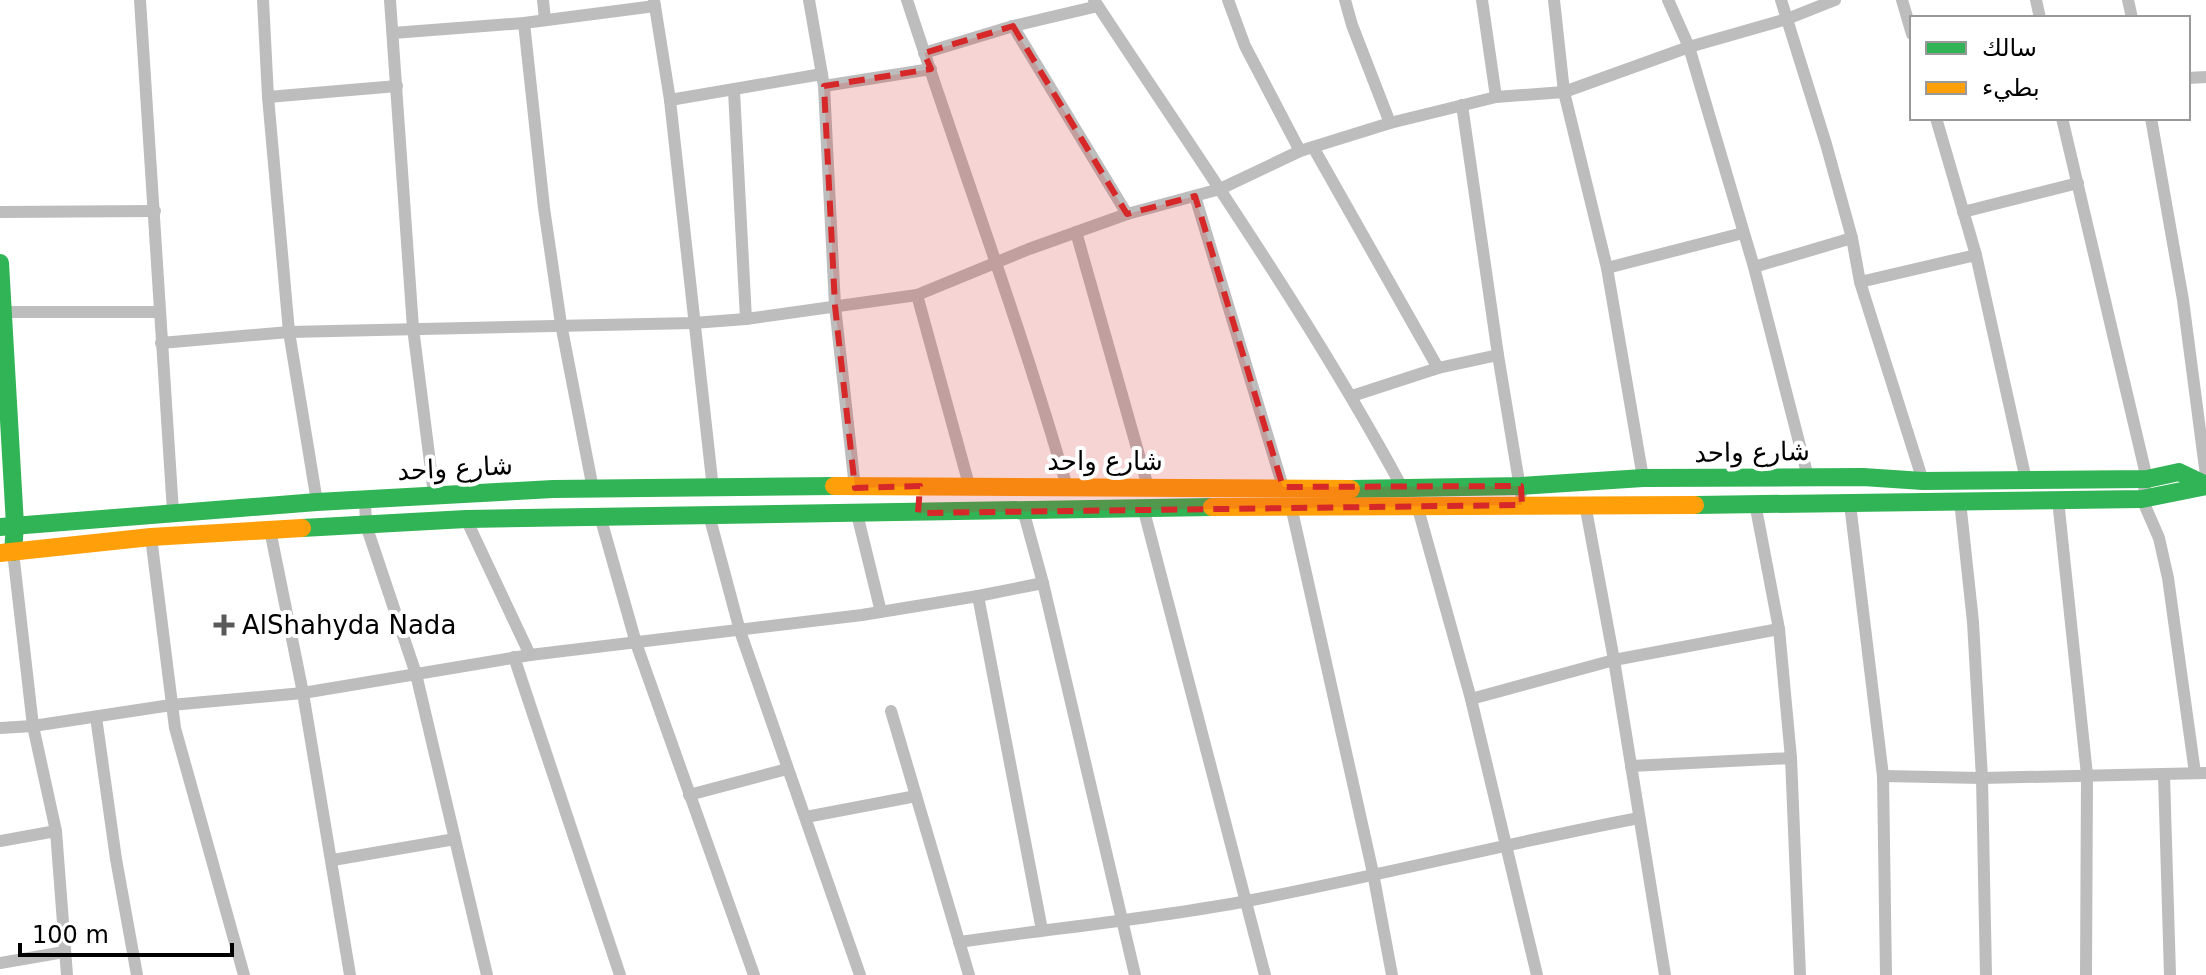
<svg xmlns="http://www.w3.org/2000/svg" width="2206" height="975" font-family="'DejaVu Sans','Noto Sans Arabic',sans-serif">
  <rect width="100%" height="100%" fill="#fff"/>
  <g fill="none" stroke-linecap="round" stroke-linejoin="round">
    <!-- street -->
    <g stroke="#bdbdbd" stroke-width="12">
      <polyline points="140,0 173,512"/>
      <polyline points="263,0 268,97 289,332 317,502"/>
      <polyline points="390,0 413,328 434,494"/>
      <polyline points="543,0 545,20"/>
      <polyline points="654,0 670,100 713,489"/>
      <polyline points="809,0 824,86 835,306 855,488"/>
      <path d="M907 0C960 163 1020 323 1067 487"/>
      <path d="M1094 0C1200 161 1311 319 1403 489"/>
      <polyline points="1228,0 1245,46 1300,151"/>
      <polyline points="1345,0 1352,25 1390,123"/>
      <polyline points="1482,0 1496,97"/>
      <polyline points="1554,0 1564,92 1607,268 1643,478"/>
      <polyline points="1668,0 1689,47 1754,267 1808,477"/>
      <polyline points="1781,0 1826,144 1852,238 1860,282 1923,481"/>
      <polyline points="1902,0 1912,34"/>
      <polyline points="2036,0 2040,18"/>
      <polyline points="2128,0 2132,18"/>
      <polyline points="524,23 544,208 561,324 593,489"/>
      <polyline points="1013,26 1127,214"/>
      <polyline points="393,33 524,23 655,6"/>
      <polyline points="924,53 1013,26 1098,6"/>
      <polyline points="2188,78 2206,77"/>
      <polyline points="824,86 931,69"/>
      <polyline points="734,91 746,319"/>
      <polyline points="268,97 397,86"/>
      <polyline points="670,100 822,74"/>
      <polyline points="1462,105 1498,355 1521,494"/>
      <polyline points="1936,118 1976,255 2026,480"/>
      <polyline points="2062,118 2147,479 2142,499 2159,538 2168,578 2195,773"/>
      <polyline points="2151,118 2183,300 2206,476"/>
      <polyline points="1313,147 1438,368"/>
      <polyline points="1195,196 1283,487"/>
      <polyline points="0,212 155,211"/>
      <polyline points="1963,212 2078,183"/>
      <polyline points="1076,232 1148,487"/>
      <polyline points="1754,267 1852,238"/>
      <polyline points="1607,268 1743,233"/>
      <polyline points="1860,282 1976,255"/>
      <polyline points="917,295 969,485"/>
      <polyline points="1,312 159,312"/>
      <polyline points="161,343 289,332 693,323 746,319 917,295 1029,249 1127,214 1220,189 1300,151 1390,123 1496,97 1564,92 1689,47 1787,19 1835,0"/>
      <polyline points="1352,396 1438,368 1498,355"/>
      <polyline points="365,499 366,525 416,674 487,975"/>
      <polyline points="2058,500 2087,775 2086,975"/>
      <polyline points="1960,501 1973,622 1982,778 1986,975"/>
      <polyline points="1755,503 1779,629 1791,758 1800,975"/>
      <polyline points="1585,504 1614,660 1665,975"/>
      <polyline points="1850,504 1883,776 1886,975"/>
      <polyline points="1417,505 1471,699 1537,975"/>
      <polyline points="1291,506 1373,873 1392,975"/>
      <polyline points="1143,507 1265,975"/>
      <polyline points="1023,510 1043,583 1135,975"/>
      <polyline points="857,514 881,612"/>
      <polyline points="709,515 740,631 860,975"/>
      <polyline points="600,516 636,643 754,975"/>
      <polyline points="466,519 530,655"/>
      <polyline points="270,530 303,693 350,975"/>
      <polyline points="151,537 175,728 244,975"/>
      <polyline points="13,552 33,726 56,831 67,975"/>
      <polyline points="978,596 1042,930"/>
      <polyline points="514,657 620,975"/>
      <polyline points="1471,699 1614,660 1779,629"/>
      <polyline points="891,711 969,975"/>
      <polyline points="96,717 116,859 137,975"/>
      <polyline points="0,728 33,726 171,705 303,693 530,655 862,615 978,596 1043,583"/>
      <polyline points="1631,766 1791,758"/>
      <polyline points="2164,775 2170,975"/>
      <polyline points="1883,776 1982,778 2206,773"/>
      <polyline points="689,795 787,769"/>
      <polyline points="806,817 916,796"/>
      <polyline points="0,841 56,831"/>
      <polyline points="333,860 455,839"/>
      <path d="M959 942C1055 928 1152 919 1247 901 1378 876 1508 843 1639 818"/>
      <polyline points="0,963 64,952"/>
    </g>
    <!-- fast -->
    <g stroke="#30b455" stroke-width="18">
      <polyline points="0,263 15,525 13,552"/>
      <polyline points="1351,489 1521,486 1643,478 1863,477 1923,481 2147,479 2179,472 2206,485"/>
      <polyline points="1695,505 2142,499 2206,486"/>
      <polyline points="0,527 317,502 553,489 834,486"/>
      <polyline points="302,528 466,519 1212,507"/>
    </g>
    <!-- slow -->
    <g stroke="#ff9f0a" stroke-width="18">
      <polyline points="834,486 1351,489"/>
      <polyline points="1212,507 1695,505"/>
      <polyline points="0,553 151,537 302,528"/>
    </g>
  </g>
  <!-- marked area -->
  <path fill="#d62828" fill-opacity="0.2" stroke="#d62828" stroke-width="6" stroke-dasharray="16 10" stroke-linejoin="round" d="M1013 26 1127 214 1195 196 1283 487 1521 486 1522 505 918 513 920 486 855 488 835 306 824 86 931 69 924 53Z"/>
  <!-- markers -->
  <path fill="#595959" stroke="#fff" stroke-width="3" d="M220 613h8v8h8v8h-8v8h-8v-8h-8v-8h8z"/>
  <g text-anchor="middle" stroke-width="8" stroke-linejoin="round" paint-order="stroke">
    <!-- street labels -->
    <g font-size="26" fill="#000" stroke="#fff">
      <text transform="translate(1752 452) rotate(-1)" y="9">شارع واحد</text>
      <text x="1105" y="470">شارع واحد</text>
      <text transform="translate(455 468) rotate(-3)" y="9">شارع واحد</text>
    </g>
    <!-- poi labels -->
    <g font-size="26" fill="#000" stroke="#fff" text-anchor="start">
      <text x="242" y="634">AlShahyda Nada</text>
    </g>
  </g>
  <!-- legend -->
  <rect x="1910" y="16" width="280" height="104" fill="#ffffff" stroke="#999999" stroke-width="2"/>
  <rect x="1926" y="42" width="40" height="12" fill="#30b455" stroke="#999999" stroke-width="2"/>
  <text x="1982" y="56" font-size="24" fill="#000000">سالك</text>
  <rect x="1926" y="82" width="40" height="12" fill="#ff9f0a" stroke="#999999" stroke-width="2"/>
  <text x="1982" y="96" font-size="24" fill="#000000">بطيء</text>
  <!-- scale -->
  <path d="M20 943v12h212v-12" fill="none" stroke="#000000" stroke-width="4"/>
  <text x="32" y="943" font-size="24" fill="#000000" stroke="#ffffff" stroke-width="6" paint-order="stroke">100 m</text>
</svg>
